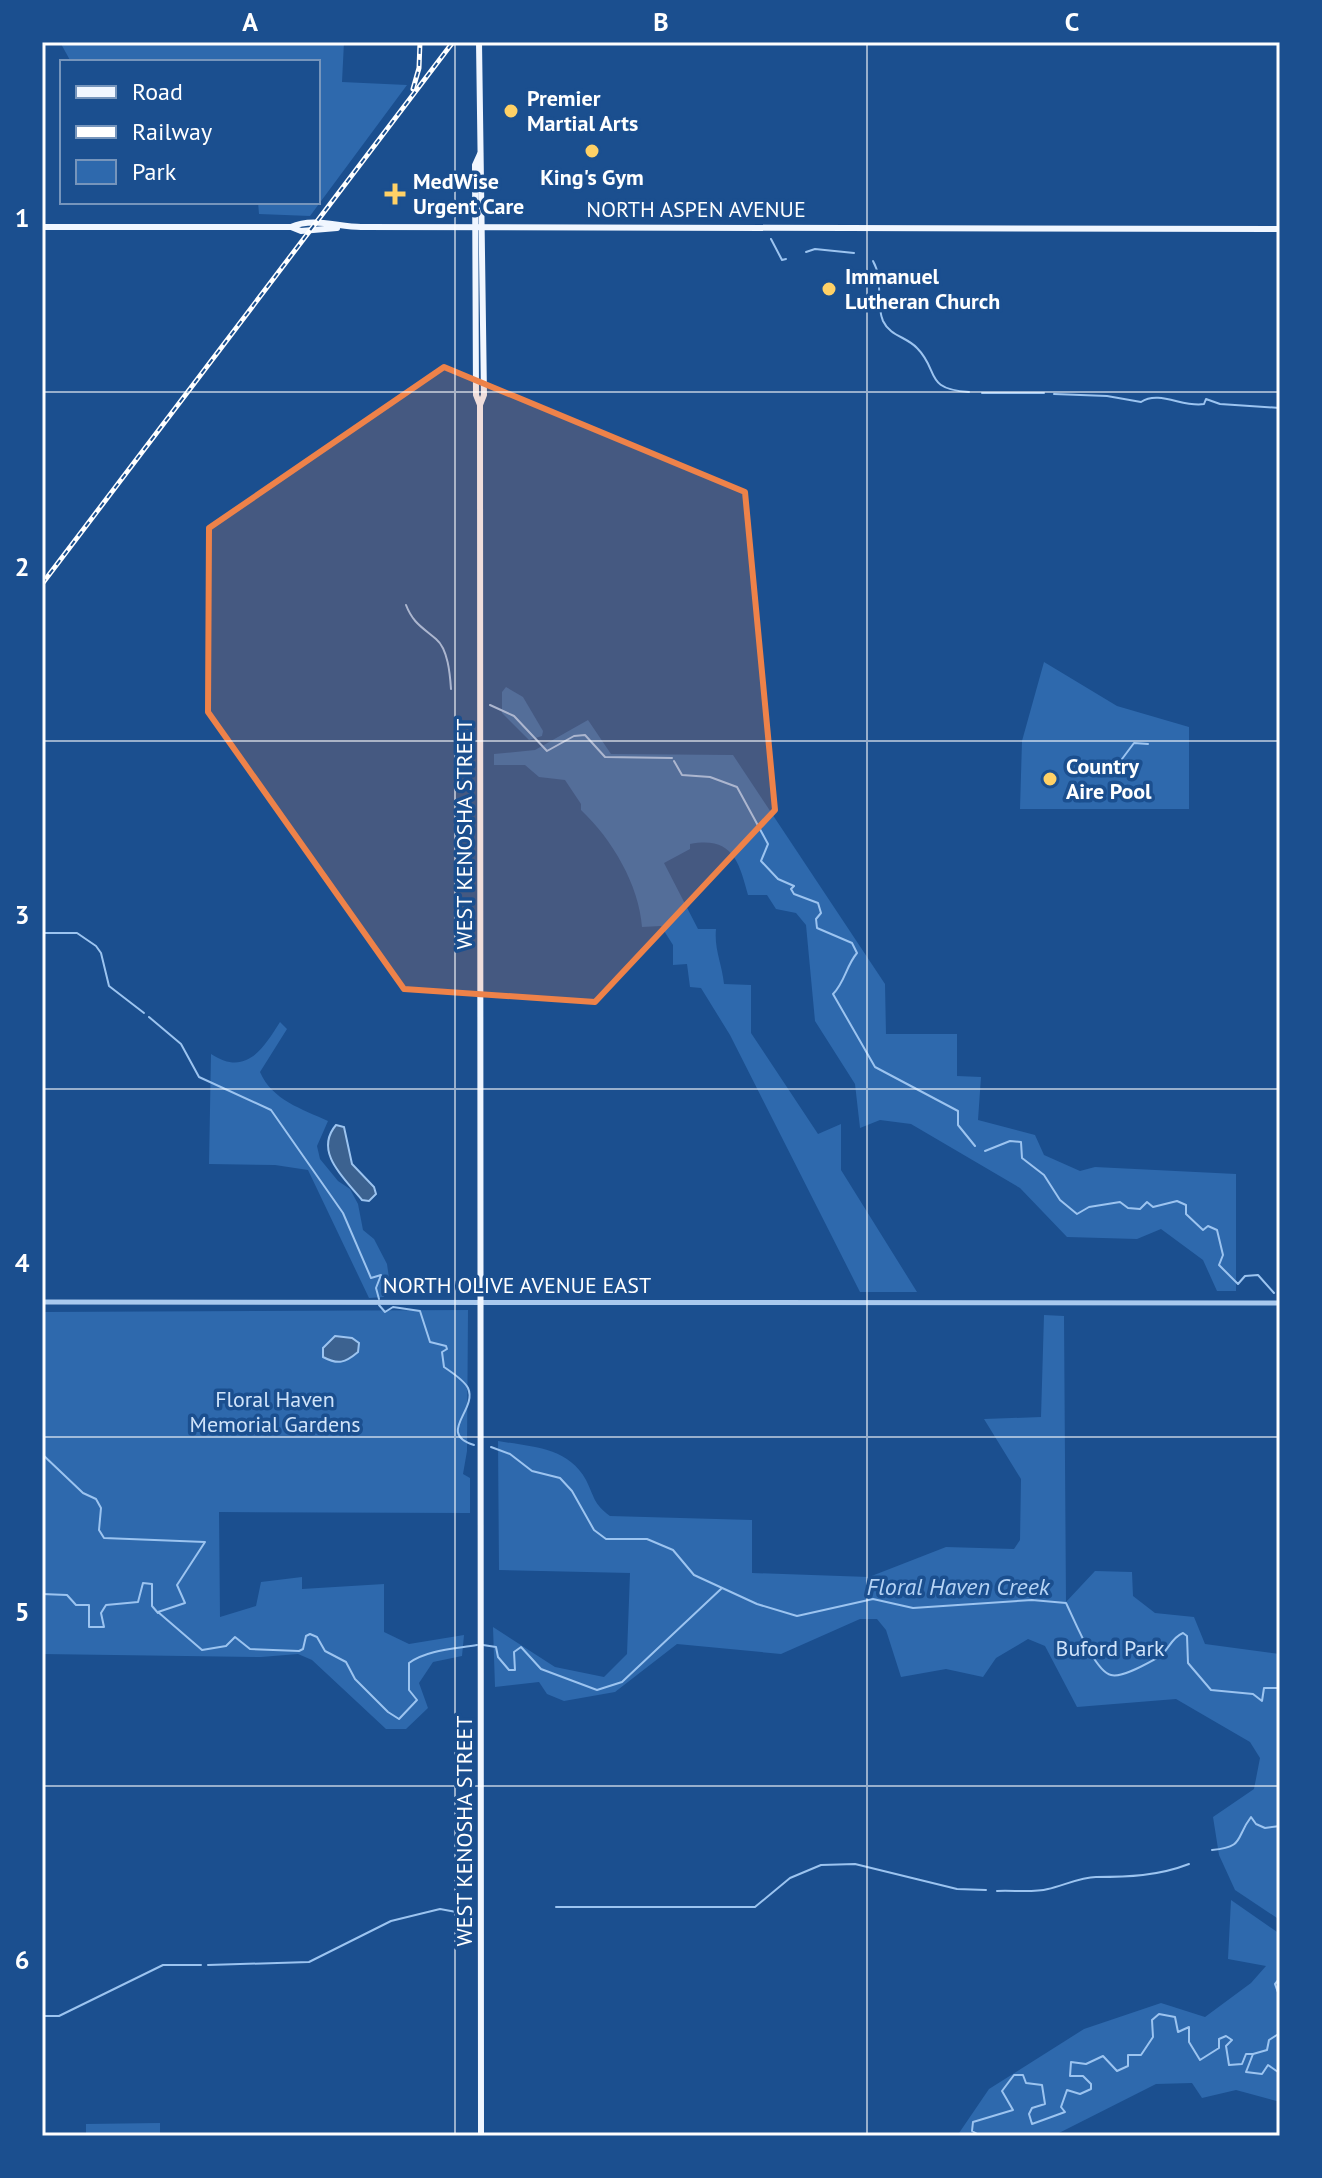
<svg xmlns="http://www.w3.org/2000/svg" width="1322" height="2178" font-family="'PT Sans',sans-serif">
  <rect width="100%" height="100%" fill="#1b4f8f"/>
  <!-- green -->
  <g fill="#2e69ad">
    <polygon points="60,42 344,42 342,82 407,85 310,216 259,214 258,202 318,202 318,62 71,62"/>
    <polygon points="1044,662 1117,706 1189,727 1189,809 1020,809 1022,741"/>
    <polygon points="506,687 523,697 543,731 542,736 529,740 502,713 502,692"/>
    <path d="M588 720 611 754 733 755 885 984 886 1034H957V1076L981 1077 978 1120 1035 1135 1044 1155 1080 1171 1095 1167 1236 1174V1291H1217L1203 1260 1161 1229 1137 1239 1067 1237 1020 1188 911 1124 880 1120 860 1128 855 1084 815 1021 806 925 796 913 776 909 767 895H748C739 861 732 836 690 844V849L664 863 698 929H716C714 949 722 964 724 984L751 985V1033L818 1134 841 1124V1170L917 1292H860L730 1035 701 988 690 987 687 964 673 965V945L661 926 642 927C639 885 612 839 581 810V804L565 780 539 777 525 765H494V754L535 750Z"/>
    <path d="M280 1022 287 1029 260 1072C272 1100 302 1109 328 1121L317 1146 320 1159 338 1181 350 1189 358 1204 363 1230 374 1239 387 1264 390 1285 385 1290 384 1297 369 1298 308 1170 275 1165 209 1164 211 1054C246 1077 263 1049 280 1022Z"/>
    <polygon points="468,1310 467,1451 463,1474 470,1478 470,1513 219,1512 220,1617 256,1606 261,1582 302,1577 302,1589 384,1584 384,1632 409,1644 464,1635 462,1656 433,1662 419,1683 428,1708 406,1729 386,1729 312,1660 298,1654 261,1657 42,1654 42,1312"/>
    <path d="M1044 1315 1064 1316 1066 1602 1095 1571 1132 1572 1133 1596 1155 1613 1194 1617 1205 1644 1280 1654V1920L1235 1890 1219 1855 1213 1817 1254 1789 1260 1758 1250 1742 1176 1699 1077 1707 1045 1646 1028 1639 996 1658 983 1677 946 1669 901 1677 886 1630 877 1619H860L781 1654 677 1644 615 1692 564 1701 547 1694 539 1682 495 1687 493 1627 555 1667 604 1677 627 1654 630 1573 499 1570 498 1441C532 1447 568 1447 586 1480 595 1498 593 1503 610 1516L752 1520V1573L869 1577 946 1547 1014 1549 1020 1540 1021 1479 984 1419 1041 1417Z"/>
    <polygon points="1231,1900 1280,1934 1280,2102 1236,2090 1202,2098 1192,2083 1156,2084 1053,2136 957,2136 989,2089 1084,2029 1161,2003 1205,2017 1251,1983 1266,1966 1228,1959"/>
    <polygon points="160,2123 160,2136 86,2136 86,2124"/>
  </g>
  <!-- water -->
  <g fill="#3c6290" stroke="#9cc4f0" stroke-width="2">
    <path d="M336 1125 344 1127 352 1164 374 1187 376 1194 369 1201 362 1200C345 1179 313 1152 336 1125Z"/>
    <path d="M335 1336 352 1338 359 1343 358 1352C345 1363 338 1365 323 1357V1348Z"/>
  </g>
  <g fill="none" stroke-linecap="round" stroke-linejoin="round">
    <!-- stream -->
    <g stroke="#9cc4f0" stroke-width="2">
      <polyline points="771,239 782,260 786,259"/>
      <polyline points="806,252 815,249 854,253"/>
      <path d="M873 261C884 280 875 302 883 321 890 336 907 337 917 348 940 371 923 389 969 392"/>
      <polyline points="982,393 1044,393"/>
      <path d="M1054 394 1107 396 1141 402C1159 390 1184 408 1204 404L1206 399 1220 404 1280 408"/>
      <path d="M406 605C413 623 422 627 436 639 448 649 450 674 451 689"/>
      <polyline points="490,705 514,716 547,751 574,736 585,735 605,757 672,758"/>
      <polyline points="1122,759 1134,743 1148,744"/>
      <path d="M674 761 682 775 710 777 737 787 768 844 761 861 778 879 794 886 791 889 794 894 818 903 821 913 816 919 817 928 852 943 857 953C846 966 845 982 833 994L875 1067 958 1111V1125L975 1146"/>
      <polyline points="1118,774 1121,762"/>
      <polyline points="42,933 77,933 96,946 101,953 109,986 144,1013"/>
      <polyline points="149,1017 181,1044 199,1077 271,1110 343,1213 371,1278 381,1275 376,1288 379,1299"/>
      <polyline points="985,1151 1010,1141 1021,1142 1022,1158 1044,1175 1060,1200 1077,1214 1089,1207 1120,1202 1128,1208 1140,1209 1147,1202 1153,1207 1177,1201 1186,1205 1186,1214 1203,1230 1208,1226 1217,1230 1223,1255 1219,1265 1238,1284 1245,1276 1258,1275 1274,1293"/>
      <path d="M379 1305 385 1312 393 1307 420 1311 430 1342 446 1346 447 1349 442 1352 444 1367C451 1372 464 1380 468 1388 478 1410 436 1433 474 1445"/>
      <path d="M491 1447 510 1454 532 1471 560 1478 572 1491 594 1530 606 1539H647L673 1550 694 1575 757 1604 797 1616 873 1599 913 1608 1032 1600 1066 1603C1074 1619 1095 1672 1111 1675 1122 1678 1146 1664 1157 1658 1168 1653 1170 1638 1183 1633L1187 1636 1188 1663 1211 1690 1253 1694 1262 1701 1264 1688H1280"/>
      <path d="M42 1454 83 1493 96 1499 101 1508 99 1530 104 1538 205 1542 177 1585 185 1603 158 1612 202 1650 226 1646 235 1637 250 1649 299 1651 303 1649 306 1636 310 1634 317 1637 325 1651 346 1662 355 1679 388 1712 399 1719 417 1700 409 1690V1663C427 1650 454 1649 477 1645"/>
      <polyline points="42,1594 67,1595 76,1605 89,1605 89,1627 104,1627 101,1613 106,1605 138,1602 143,1583 152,1584 152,1606 158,1613"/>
      <polyline points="483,1645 496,1647 498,1657 509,1670 515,1670 514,1652 521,1647 541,1669 597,1690 622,1682 722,1588"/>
      <path d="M1212 1850C1245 1847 1235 1838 1251 1817L1256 1824 1265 1828 1280 1826"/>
      <path d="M997 1891C1013 1890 1033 1893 1048 1889 1062 1886 1081 1877 1096 1877 1128 1877 1158 1876 1189 1864"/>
      <polyline points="556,1907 755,1907 790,1878 821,1865 855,1864 957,1889 986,1890"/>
      <polyline points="208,1965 309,1962 391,1921 440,1909 467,1914"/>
      <polyline points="1280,1978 1275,1984 1280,1998"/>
      <polyline points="42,2016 59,2016 163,1965 201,1965"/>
      <polyline points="1280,2033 1269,2040 1267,2050 1253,2054 1246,2072 1262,2074 1268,2065 1278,2072 1280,2086"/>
      <polyline points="981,2136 972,2131 973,2122 1013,2110 1002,2091 1014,2075 1023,2075 1026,2083 1042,2085 1045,2104 1032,2108 1029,2114 1032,2124 1065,2112 1061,2107 1067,2090 1080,2094 1091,2089 1091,2084 1083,2076 1070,2076 1071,2062 1086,2064 1103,2056 1117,2071 1128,2066 1128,2055 1141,2055 1153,2037 1152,2020 1159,2014 1175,2017 1178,2032 1189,2027 1189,2042 1200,2060 1219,2048 1219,2039 1226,2036 1232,2040 1226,2046 1229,2065 1242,2064 1246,2054 1253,2054"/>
    </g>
    <!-- minor -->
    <polyline stroke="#a9c9ee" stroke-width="5" points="42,1302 1280,1303"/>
    <!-- major -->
    <g stroke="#f0f6ff" stroke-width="6">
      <polyline points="479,42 484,395 480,405 481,2136"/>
      <polyline points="480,154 475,165 476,395 480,405"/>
      <polyline points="42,227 291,227 301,231 337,228"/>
      <path d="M291 227C313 217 338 227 361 227L1280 229"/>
    </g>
    <defs>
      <g id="rail">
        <polyline points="413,89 419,68 420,42"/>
        <polyline points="42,584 453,42"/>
      </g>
    </defs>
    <!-- rail casing -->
    <use href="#rail" stroke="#fff" stroke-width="5"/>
    <!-- rail -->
    <use href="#rail" stroke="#1b4f8f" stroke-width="2" stroke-dasharray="6" stroke-linecap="butt"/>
  </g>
  <!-- marked area -->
  <path fill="#ee8249" fill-opacity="0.2" stroke="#ee8249" stroke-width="6" stroke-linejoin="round" d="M444 367 745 492 775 810 595 1002 404 989 208 712 209 528Z"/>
  <!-- grid -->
  <path fill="none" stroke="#fff" stroke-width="2" stroke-opacity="0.55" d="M455 42V2136M867 42V2136M42 392H1280M42 741H1280M42 1089H1280M42 1437H1280M42 1786H1280"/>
  <!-- markers -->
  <g fill="#ffd166" stroke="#1b4f8f" stroke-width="3">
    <circle cx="511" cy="111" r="8"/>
    <circle cx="592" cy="151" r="8"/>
    <path d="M391 182h8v8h8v8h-8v8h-8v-8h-8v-8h8z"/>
    <circle cx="829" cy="289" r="8"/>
    <circle cx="1050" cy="779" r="8"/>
  </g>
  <g text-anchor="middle" stroke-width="7" stroke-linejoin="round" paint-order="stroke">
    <!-- poi labels -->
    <g font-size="22" font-weight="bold" fill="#fff" stroke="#1b4f8f" text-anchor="start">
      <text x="527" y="106">Premier<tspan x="527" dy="25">Martial Arts</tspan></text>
      <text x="592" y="185" text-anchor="middle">King's Gym</text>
      <text x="413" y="189">MedWise<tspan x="413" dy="25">Urgent Care</tspan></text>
      <text x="845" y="284">Immanuel<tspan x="845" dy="25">Lutheran Church</tspan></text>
      <text x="1066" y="774">Country<tspan x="1066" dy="25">Aire Pool</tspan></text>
    </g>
    <!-- street labels -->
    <g font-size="22" fill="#fff" stroke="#1b4f8f">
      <text x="696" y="217">NORTH ASPEN AVENUE</text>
      <text transform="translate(464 834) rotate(-90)" y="8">WEST KENOSHA STREET</text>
      <text x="517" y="1293">NORTH OLIVE AVENUE EAST</text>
      <text transform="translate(464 1831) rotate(-90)" y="8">WEST KENOSHA STREET</text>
    </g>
    <!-- park labels -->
    <g font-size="22" fill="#cfe3fa" stroke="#1b4f8f">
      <text x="275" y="1407">Floral Haven<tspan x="275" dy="25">Memorial Gardens</tspan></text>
      <text x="1110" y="1656">Buford Park</text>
    </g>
    <!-- water labels -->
    <g font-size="24" font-style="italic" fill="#b5d3f5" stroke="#1b4f8f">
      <text x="958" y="1595">Floral Haven Creek</text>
    </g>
  </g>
  <!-- border -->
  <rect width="1322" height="2178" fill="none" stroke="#1b4f8f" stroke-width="88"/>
  <!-- legend -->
  <rect x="60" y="60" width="260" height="144" fill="#1b4f8f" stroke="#7695bc" stroke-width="2"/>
  <rect x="76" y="86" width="40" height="12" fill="#f0f6ff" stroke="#7695bc" stroke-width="2"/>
  <text x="132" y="100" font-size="24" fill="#ffffff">Road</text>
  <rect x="76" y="126" width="40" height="12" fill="#ffffff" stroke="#7695bc" stroke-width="2"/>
  <text x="132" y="140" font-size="24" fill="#ffffff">Railway</text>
  <rect x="76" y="160" width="40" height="24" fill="#2e69ad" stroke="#7695bc" stroke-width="2"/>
  <text x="132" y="180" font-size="24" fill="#ffffff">Park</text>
  <rect x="44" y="44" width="1234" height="2090" fill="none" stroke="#fff" stroke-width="3"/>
  <g font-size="26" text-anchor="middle" font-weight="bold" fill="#fff">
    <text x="250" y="31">A</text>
    <text x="661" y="31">B</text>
    <text x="1072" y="31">C</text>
    <text x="22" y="227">1</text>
    <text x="22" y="576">2</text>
    <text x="22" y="924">3</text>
    <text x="22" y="1272">4</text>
    <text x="22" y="1621">5</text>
    <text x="22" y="1969">6</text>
  </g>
</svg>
